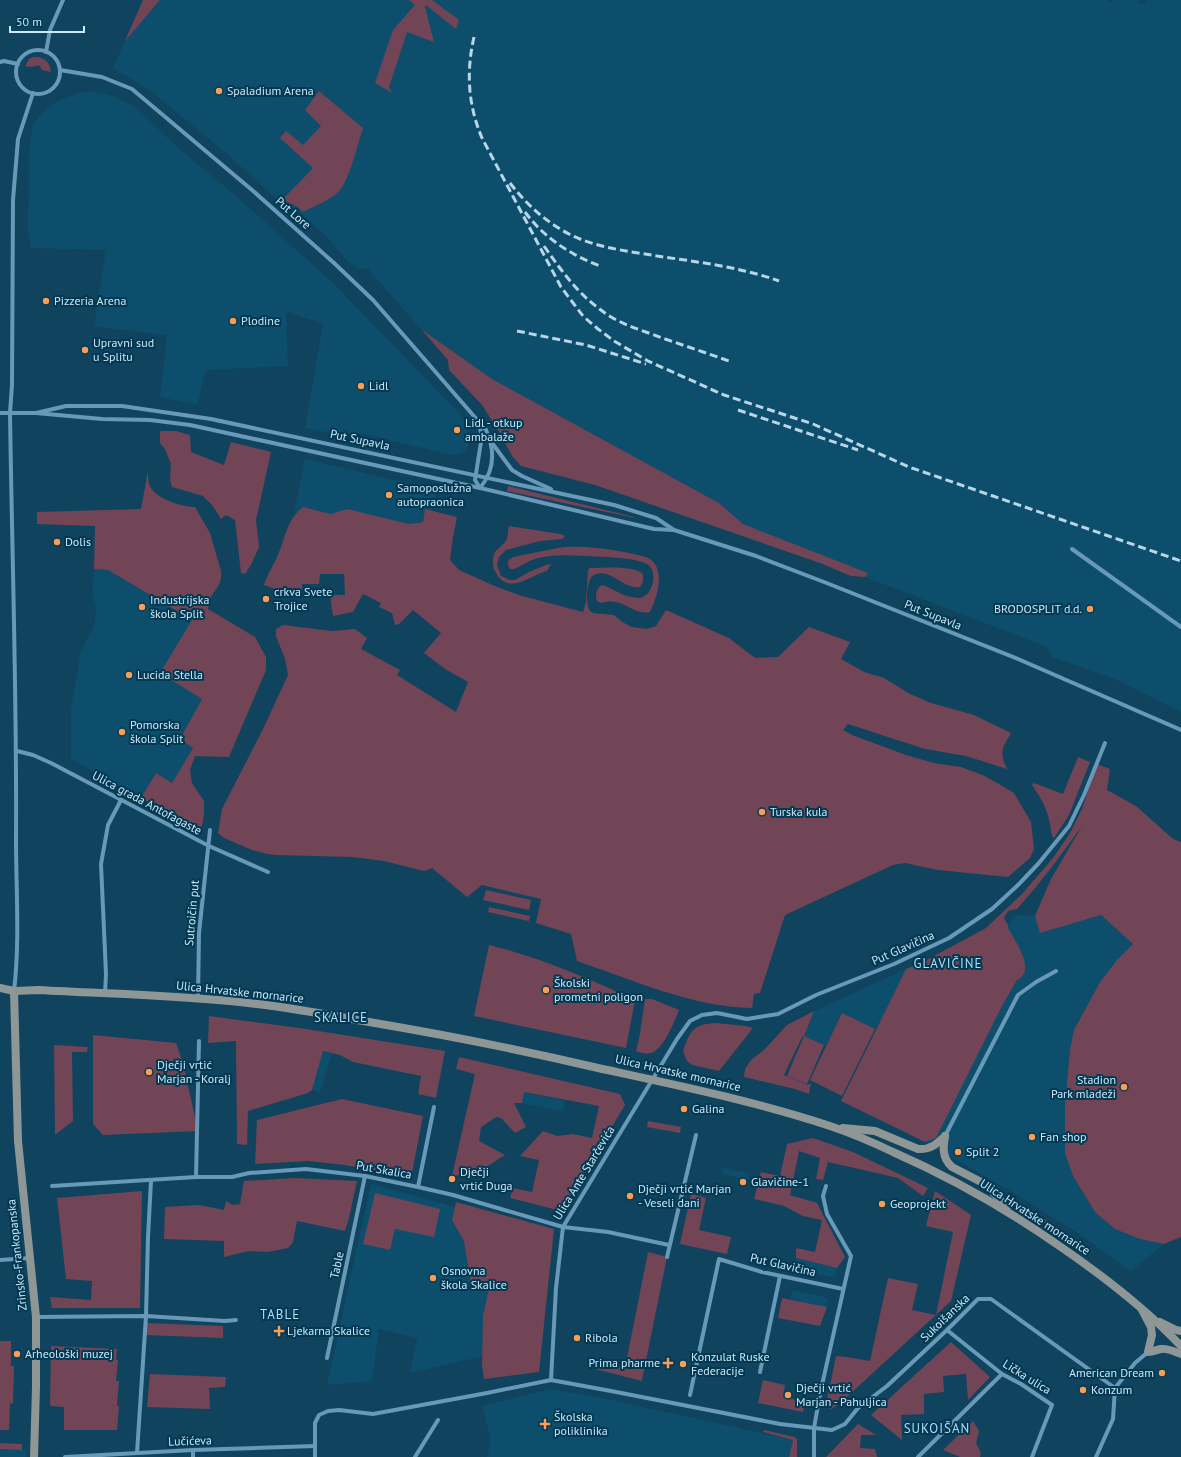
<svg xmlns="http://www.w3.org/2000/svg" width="1181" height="1457" font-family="'PT Sans',sans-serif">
  <rect width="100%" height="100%" fill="#10435e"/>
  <!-- built -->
  <g fill="#0d4e6d">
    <polygon points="143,0 1107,0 1111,2 1113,0 1139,0 1138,3 1145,4 1148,0 1181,0 1181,712 1115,679 1052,657 1047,647 865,577 867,573 743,524 719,503 492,379 421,329 367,268 363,269 359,269 348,262 327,237 296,210 280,202 225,152 149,90 113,68"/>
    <polygon points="91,91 116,97 137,108 176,146 236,196 332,282 460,414 466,423 469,437 467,449 462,453 451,455 360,433 336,434 305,428 323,324 286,311 288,366 206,370 197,405 160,397 167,335 94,326 106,250 31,248 28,233 29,153 32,128 39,116 54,103 75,94"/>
    <polygon points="305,459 437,490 432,511 425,509 423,522 409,524 347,510 331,514 303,507 294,514"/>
    <polygon points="94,569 108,570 192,621 161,673 202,699 180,739 193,748 172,783 156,773 141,798 71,759 71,710 81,651 94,627 96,608 92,592"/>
    <polygon points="1017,915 1035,916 1040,932 1101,915 1134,944 1117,960 1100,982 1074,1030 1070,1049 1065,1104 1065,1153 1073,1176 1095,1212 1140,1239 1164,1244 1131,1271 1076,1232 1012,1192 925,1142 936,1137 1002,1006 1017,980 1021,978 1023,954 1008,928 1012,918"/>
    <polygon points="906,969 876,1030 842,1013 826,1046 804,1036 814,1011"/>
    <polygon points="323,1051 332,1053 320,1093 312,1090"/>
    <polygon points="524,1092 565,1101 563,1111 522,1103"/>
    <polygon points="723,1168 749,1173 748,1179 722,1174"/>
    <polygon points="371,1184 527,1227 497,1353 410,1373 417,1338 379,1329 372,1381 327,1385"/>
    <polygon points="796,1258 837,1268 835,1278 794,1268"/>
    <polygon points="793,1290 828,1298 827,1307 790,1299"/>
    <polygon points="551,1389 602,1398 793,1440 789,1457 487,1457 491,1441 482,1406"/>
    <polygon points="0,1449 26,1450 26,1457 0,1457"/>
  </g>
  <!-- green -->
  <g fill="#714555">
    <polygon points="143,0 160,0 125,41"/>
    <polygon points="409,0 432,0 459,20 456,29 426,5 425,7 434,42 407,32 389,87 392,93 375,83 393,30 415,5"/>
    <path d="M33 57C43 56 50 61 51 72L42 70 39 65 31 67 25 66 29 59Z"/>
    <path d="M319 91 363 128C358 143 350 178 340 190 332 200 314 206 303 212L298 207 282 200 313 168 280 138 286 131 303 145 321 126 305 110Z"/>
    <polygon points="421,329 492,379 719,503 743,524 868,573 865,577 851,576 820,563 595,485 521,466 512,456 500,433 482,405 449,370 448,360"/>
    <polygon points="160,431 176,431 190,435 191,452 224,465 231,442 271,452 256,520 259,547 251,565 245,574 241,573 235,520 226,515 221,519 212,505 203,496 172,487 170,480 171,464 165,449 160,443"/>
    <path d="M148 471C148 475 148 480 149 484 153 498 182 507 195 507L210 533 221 571C222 587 215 588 210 599 209 602 209 606 208 609L255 637 266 657V670L229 757 195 756 190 770 192 783 204 801V815L202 826 197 829 141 798 156 773 172 783 193 748 180 739 202 699 160 673 192 620 108 570 94 569 95 526 37 524V512L141 509Z"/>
    <polygon points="508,486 634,517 635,518 507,491"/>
    <path d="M303 507 331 514 347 509 409 524 423 522 425 509 457 517 453 537 450 560 459 570 497 587 522 596 583 612 586 602 588 570 590 568C604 568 633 565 643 574V582L640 587C622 590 609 564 591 577 586 588 586 599 589 610L593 613 614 615 622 622 632 627 647 629 656 626 666 610 729 638 755 658 778 657 809 627 850 642 841 659 864 672 884 678 910 694 931 703 974 715 1011 733C1002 749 999 751 1007 769L966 756 925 749 848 724 843 730 852 735 906 755 934 763 961 767 985 776 1014 793 1031 822 1034 849 1030 858 1008 877 938 870 905 863 893 865 785 915 760 993 754 994 752 1008C692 1007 633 980 577 961L571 934 536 923 541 899 482 885 467 897 432 868 424 871 384 861 352 857 277 855 267 854 252 850 224 838 218 833 222 809 263 729 288 675 285 659 276 636V629L283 625 332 631 355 629 367 638 361 649 400 670 397 675 456 712 468 682 445 669 424 653 441 633 413 610 399 624 395 625 392 613 379 607 381 603 363 594 353 612 333 616 330 595H345L344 574H320L319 584H302V594L293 595 264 585C267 575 273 566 277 557 286 538 286 520 303 507Z"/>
    <path d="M509 526 560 534 565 536 562 539 540 541 506 550 499 557 497 565 501 576 510 580H515L529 572 546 565 551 564 547 571C530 575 509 596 496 573 492 567 492 558 495 552 498 548 503 545 506 541 508 537 508 530 509 526Z"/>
    <path d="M563 547C584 546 604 548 624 552 632 554 641 555 648 558 667 568 657 598 650 612 631 616 625 596 601 603L597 601C595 594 596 589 602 585 615 589 624 598 639 598 653 597 659 571 647 564 634 558 619 558 605 557 583 556 560 553 538 558 529 560 522 566 514 569H510L508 565V561L513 557Z"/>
    <path d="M1078 757 1090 762 1069 815 1054 838 1052 836C1049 813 1045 804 1032 785L1034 783 1063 794Z"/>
    <path d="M1097 764 1110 769 1107 790 1136 806 1173 839 1181 842V1237L1164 1244 1140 1239 1115 1229 1095 1212 1073 1176 1065 1153V1104L1070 1049 1074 1030 1100 982 1117 960 1133 944 1101 915 1040 933 1035 916 1051 879 1082 826 1055 863 1036 887 1017 909 1008 911 1004 918 1008 925V928C1015 941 1037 970 1017 980L1002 1006 936 1138 925 1142 841 1101 906 969 919 964 986 928 1021 895 1053 858 1070 833 1082 809Z"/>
    <polygon points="486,890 531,900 529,910 483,900"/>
    <polygon points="489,907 530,916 529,921 488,912"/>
    <path d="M489 945C539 957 587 978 635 1000L626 1048 474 1016Z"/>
    <path d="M645 999H652L679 1010C674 1022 664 1049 651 1053 647 1054 640 1053 636 1051L640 1034Z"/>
    <polygon points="814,1011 804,1036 824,1045 807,1084 787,1076 804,1036 802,1037 784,1075 808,1085 811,1083 809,1094 795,1089 744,1077 745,1069 751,1060 764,1050 787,1025"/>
    <polygon points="842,1013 875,1029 842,1096 810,1080"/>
    <polygon points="209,1016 299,1028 445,1051 436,1098 418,1094 421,1076 353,1062 340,1055 323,1051 312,1090 308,1093 248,1111 247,1145 237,1144 236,1041 208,1043"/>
    <path d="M716 1023 746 1026 753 1028 719 1071 692 1065 687 1061 683 1051C690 1031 693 1024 716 1023Z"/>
    <polygon points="93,1035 176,1043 183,1063 198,1131 103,1135 93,1124"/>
    <polygon points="54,1045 88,1047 87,1052 72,1052 73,1121 55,1135"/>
    <polygon points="459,1057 620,1094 625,1105 561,1211 510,1198 513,1188 532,1192 539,1160 520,1156 543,1131 557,1136 573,1134 592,1138 599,1106 524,1092 522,1103 514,1103 526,1127 515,1133 501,1118 496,1117 481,1127 479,1141 505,1155 477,1173 452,1176 475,1074 456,1069"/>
    <polygon points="342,1099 423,1116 411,1178 345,1165 308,1161 255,1164 257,1120"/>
    <polygon points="648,1121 681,1127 680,1133 647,1127"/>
    <polygon points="813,1138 853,1152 928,1188 923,1196 898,1178 828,1162 823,1180 816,1179 820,1158 799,1151 790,1195 817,1203 845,1257 837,1268 796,1258 796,1248 815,1252 822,1220 803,1216 784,1206 754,1199 761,1172 780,1176 787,1144"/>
    <polygon points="295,1178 357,1181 349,1218 345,1231 297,1221 293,1242 288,1248 268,1252 249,1251 224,1257 224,1241 164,1239 165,1207 199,1205 224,1210 226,1201 233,1205 240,1204 244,1181"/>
    <polygon points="142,1191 140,1308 52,1308 50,1297 91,1300 92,1281 66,1279 57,1198"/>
    <polygon points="935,1191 971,1215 951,1301 838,1405 831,1409 826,1405 836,1356 847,1357 870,1361 888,1278 918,1284 912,1310 936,1315 953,1232 926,1226"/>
    <polygon points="375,1193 440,1209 434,1237 395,1229 390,1250 363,1244"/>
    <polygon points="691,1194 706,1198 699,1230 731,1237 727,1254 680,1244"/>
    <polygon points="1013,1200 1048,1221 1092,1252 1079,1246 1020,1207"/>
    <polygon points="456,1202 554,1229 539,1372 484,1379 482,1365 483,1315 489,1289 471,1284 464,1241 452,1220"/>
    <polygon points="648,1252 667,1257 641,1385 642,1381 595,1369 597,1362 625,1368"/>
    <polygon points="782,1298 827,1307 820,1326 778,1318"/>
    <polygon points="145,1323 223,1326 223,1338 145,1335"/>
    <polygon points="0,1341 11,1341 11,1366 14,1366 13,1403 10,1404 9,1430 0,1430"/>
    <polygon points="951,1342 990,1377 968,1400 966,1374 943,1376 944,1392 924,1394 924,1414 901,1415 902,1440 871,1415"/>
    <polygon points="51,1346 117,1349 116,1360 118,1360 116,1381 119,1381 117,1406 119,1406 117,1430 64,1430 64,1407 50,1406"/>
    <polygon points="150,1374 226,1377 225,1387 209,1388 210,1409 147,1407"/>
    <polygon points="763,1380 785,1385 783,1397 805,1402 803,1412 758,1403"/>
    <polygon points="973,1421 979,1431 976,1443 981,1453 980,1457 960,1457 943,1450"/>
    <polygon points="858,1424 876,1435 861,1435 860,1448 875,1449 877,1457 826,1457"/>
    <polygon points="764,1430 794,1437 797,1439 797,1457 789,1457 793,1440 763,1432"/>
    <polygon points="0,1443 22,1444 22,1450 0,1449"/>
  </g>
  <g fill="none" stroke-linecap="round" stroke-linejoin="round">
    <!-- street -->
    <g stroke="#6899b8" stroke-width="4">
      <circle cx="38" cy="72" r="22"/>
      <polyline points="46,52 50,30 63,0"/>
      <polyline points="0,62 4,61 18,64"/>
      <path d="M60 70 102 77 132 89 252 190 334 263 373 300 486 430C495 450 495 470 480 488"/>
      <polyline points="0,413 36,413 102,419 150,420 190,425 480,488 654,529 673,530"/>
      <polyline points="36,413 66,406 122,406 211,419 614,505 656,518 674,530 756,556 824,582 1018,659 1181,730"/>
      <polyline points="479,421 481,433 481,442 475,480 480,488"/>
      <polyline points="492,443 512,470 522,476 551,489"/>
      <polyline points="1072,549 1181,627"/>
      <polyline points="17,751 33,755 51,763 209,846 268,872"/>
      <path d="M14 991C20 941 16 890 16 839 17 697 12 555 10 413L12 385 13 200 18 139 33 93"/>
      <polyline points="105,994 106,974 101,864 108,825 121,800"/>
      <polyline points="198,998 199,933 210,830"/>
      <polyline points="945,1136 1018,995 1036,982 1056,971"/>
      <polyline points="196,1177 199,1041"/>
      <polyline points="52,1186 196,1177 232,1177 249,1173 306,1169 365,1176 418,1187 453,1195 563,1227 608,1232 669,1245"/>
      <polyline points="418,1187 434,1107"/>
      <polyline points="667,1257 696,1135"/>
      <polyline points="0,1260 30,1258"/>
      <polyline points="36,1317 146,1316 225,1321 236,1320"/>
      <polyline points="947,1330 1002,1374 1021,1384 1052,1405 1032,1457"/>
      <polyline points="327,1358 365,1176"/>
      <polyline points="760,1372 780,1276"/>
      <polyline points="551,1380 556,1288 563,1227 677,1039 690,1021 702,1015 717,1013 747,1019 778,1014 816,995 894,964 949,938 992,909 1017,886 1038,864 1069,826 1084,795 1105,743"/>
      <polyline points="690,1395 719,1259 762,1272 843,1289"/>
      <polyline points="137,1453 146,1316 148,1237 151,1181"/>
      <polyline points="65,1457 193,1450 315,1446"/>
      <polyline points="193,1457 193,1450"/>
      <polyline points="315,1457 315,1423 319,1415 328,1411 339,1410 373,1414 487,1393 551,1380 611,1391 780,1424 832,1430 845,1424 858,1408 887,1386 947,1330 978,1299 991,1299 1115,1388"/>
      <polyline points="415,1457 438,1420"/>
      <polyline points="814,1457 814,1428 820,1394 851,1256 827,1214 823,1196 826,1186"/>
      <polyline points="918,1457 1002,1374"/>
      <polyline points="1096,1457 1113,1419 1115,1388 1135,1363 1148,1352"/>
    </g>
    <!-- secondary -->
    <g stroke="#8e9696" stroke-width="8">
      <path d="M0 988 14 991 39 990C109 994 179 995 248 1003 288 1007 329 1015 369 1022 446 1035 522 1050 598 1068 676 1085 754 1101 830 1126 851 1133 872 1142 893 1152 952 1178 1005 1208 1058 1245 1102 1275 1144 1307 1181 1346"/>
      <polyline points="14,991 18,1141 36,1317 36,1387 34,1457"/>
      <path d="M843 1128 875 1131 918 1149C930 1150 937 1144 945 1136"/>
      <path d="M945 1136C943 1148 942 1158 952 1167L985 1184 1007 1207"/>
      <path d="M1142 1310 1151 1327 1152 1335 1148 1352C1153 1352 1156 1350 1161 1349 1168 1348 1175 1352 1181 1354"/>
      <polyline points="1160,1322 1176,1330 1181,1331"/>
    </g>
    <!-- rail -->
    <g stroke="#b9d5e6" stroke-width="3" stroke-dasharray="8 4" stroke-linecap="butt">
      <path d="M474 37C466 72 468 105 482 138L561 287 583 316 598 329 614 341 648 361 724 395 813 424 909 467 1181 561"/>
      <path d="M510 183C526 204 546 222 569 234 596 248 628 251 657 256 698 262 740 267 779 281"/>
      <path d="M525 212C544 238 571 255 600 266"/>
      <path d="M544 246C561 270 577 293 601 310 618 324 642 330 662 338 686 346 709 354 732 362"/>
      <polyline points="517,331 586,345 646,364"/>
      <polyline points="738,410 858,450"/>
    </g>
  </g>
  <!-- markers -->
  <g fill="#fc9d53" stroke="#013953" stroke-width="1.5">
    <circle cx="219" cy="91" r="4"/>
    <circle cx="46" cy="301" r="4"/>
    <circle cx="233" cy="321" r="4"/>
    <circle cx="85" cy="350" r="4"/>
    <circle cx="361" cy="386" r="4"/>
    <circle cx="457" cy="430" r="4"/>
    <circle cx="389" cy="495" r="4"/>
    <circle cx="57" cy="542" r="4"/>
    <circle cx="266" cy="599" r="4"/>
    <circle cx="142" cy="607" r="4"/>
    <circle cx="1090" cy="609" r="4"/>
    <circle cx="129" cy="675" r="4"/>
    <circle cx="122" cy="732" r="4"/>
    <circle cx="762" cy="812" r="4"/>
    <circle cx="546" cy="990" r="4"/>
    <circle cx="149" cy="1072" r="4"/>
    <circle cx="1124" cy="1087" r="4"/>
    <circle cx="684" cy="1109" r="4"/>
    <circle cx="1032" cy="1137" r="4"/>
    <circle cx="958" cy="1152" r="4"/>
    <circle cx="452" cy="1179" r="4"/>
    <circle cx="743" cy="1182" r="4"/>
    <circle cx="630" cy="1196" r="4"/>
    <circle cx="882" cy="1204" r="4"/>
    <circle cx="433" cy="1278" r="4"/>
    <path d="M277 1325h4v4h4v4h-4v4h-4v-4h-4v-4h4z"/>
    <circle cx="577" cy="1338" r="4"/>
    <circle cx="17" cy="1354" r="4"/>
    <path d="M666 1357h4v4h4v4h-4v4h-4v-4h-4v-4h4z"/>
    <circle cx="683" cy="1364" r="4"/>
    <circle cx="1162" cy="1373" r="4"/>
    <circle cx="1083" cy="1390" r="4"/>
    <circle cx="788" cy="1395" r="4"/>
    <path d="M543 1418h4v4h4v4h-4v4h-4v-4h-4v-4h4z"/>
  </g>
  <g text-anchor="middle" stroke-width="4" stroke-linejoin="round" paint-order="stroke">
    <!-- poi labels -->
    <g font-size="12" fill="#cee7f7" stroke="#013953" text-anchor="start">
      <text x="227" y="95">Spaladium Arena</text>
      <text x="54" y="305">Pizzeria Arena</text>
      <text x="241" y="325">Plodine</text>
      <text x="93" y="347">Upravni sud<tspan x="93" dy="14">u Splitu</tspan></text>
      <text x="369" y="390">Lidl</text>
      <text x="465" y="427">Lidl - otkup<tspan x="465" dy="14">ambalaže</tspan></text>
      <text x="397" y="492">Samoposlužna<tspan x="397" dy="14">autopraonica</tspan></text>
      <text x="65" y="546">Dolis</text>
      <text x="274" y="596">crkva Svete<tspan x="274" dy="14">Trojice</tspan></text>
      <text x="150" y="604">Industrijska<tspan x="150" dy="14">škola Split</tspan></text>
      <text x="1082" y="613" text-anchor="end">BRODOSPLIT d.d.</text>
      <text x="137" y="679">Lucida Stella</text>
      <text x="130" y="729">Pomorska<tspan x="130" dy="14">škola Split</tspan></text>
      <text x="770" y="816">Turska kula</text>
      <text x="554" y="987">Školski<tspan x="554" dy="14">prometni poligon</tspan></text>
      <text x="157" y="1069">Dječji vrtić<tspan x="157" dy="14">Marjan - Koralj</tspan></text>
      <text x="1116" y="1084" text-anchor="end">Stadion<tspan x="1116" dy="14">Park mladeži</tspan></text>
      <text x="692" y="1113">Galina</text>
      <text x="1040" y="1141">Fan shop</text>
      <text x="966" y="1156">Split 2</text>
      <text x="460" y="1176">Dječji<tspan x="460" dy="14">vrtić Duga</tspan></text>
      <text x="751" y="1186">Glavičine-1</text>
      <text x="638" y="1193">Dječji vrtić Marjan<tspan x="638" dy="14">- Veseli dani</tspan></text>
      <text x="890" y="1208">Geoprojekt</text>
      <text x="441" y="1275">Osnovna<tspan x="441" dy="14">škola Skalice</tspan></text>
      <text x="287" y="1335">Ljekarna Skalice</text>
      <text x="585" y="1342">Ribola</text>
      <text x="25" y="1358">Arheološki muzej</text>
      <text x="691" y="1361">Konzulat Ruske<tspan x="691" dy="14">Federacije</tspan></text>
      <text x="660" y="1367" text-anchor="end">Prima pharme</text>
      <text x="1154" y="1377" text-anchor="end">American Dream</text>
      <text x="796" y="1392">Dječji vrtić<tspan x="796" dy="14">Marjan - Pahuljica</tspan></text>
      <text x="1091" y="1394">Konzum</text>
      <text x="554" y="1421">Školska<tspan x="554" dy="14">poliklinika</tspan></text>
    </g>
    <!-- street labels -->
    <g font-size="12" fill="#cee7f7" stroke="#013953">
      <text transform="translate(293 213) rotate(41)" y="4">Put Lore</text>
      <text transform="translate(360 440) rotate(12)" y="4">Put Supavla</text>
      <text transform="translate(933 615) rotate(22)" y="4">Put Supavla</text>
      <text transform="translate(147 803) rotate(28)" y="4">Ulica grada Antofagaste</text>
      <text transform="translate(192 913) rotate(-85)" y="4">Sutroičin put</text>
      <text transform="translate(903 948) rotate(-24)" y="4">Put Glavičina</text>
      <text transform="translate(240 992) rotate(6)" y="4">Ulica Hrvatske mornarice</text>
      <text transform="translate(678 1073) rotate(13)" y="4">Ulica Hrvatske mornarice</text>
      <text transform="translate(384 1170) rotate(10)" y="4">Put Skalica</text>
      <text transform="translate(584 1173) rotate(-59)" y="4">Ulica Ante Starčevića</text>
      <text transform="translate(1035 1217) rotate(33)" y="4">Ulica Hrvatske mornarice</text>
      <text transform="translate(17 1255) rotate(-96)" y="4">Zrinsko-Frankopanska</text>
      <text transform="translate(337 1265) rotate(-78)" y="4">Table</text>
      <text transform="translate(783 1265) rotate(13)" y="4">Put Glavičina</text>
      <text transform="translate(945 1318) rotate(-44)" y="4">Sukoišanska</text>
      <text transform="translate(1027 1377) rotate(32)" y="4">Lička ulica</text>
      <text transform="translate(190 1441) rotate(-2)" y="4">Lučićeva</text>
    </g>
    <!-- neighbourhood labels -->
    <g font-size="13" letter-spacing="1" fill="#b5ddf8" stroke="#013953">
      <text x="948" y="968">GLAVIČINE</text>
      <text x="341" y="1022">SKALICE</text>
      <text x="280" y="1319">TABLE</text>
      <text x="937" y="1433">SUKOIŠAN</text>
    </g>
  </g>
  <!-- scale -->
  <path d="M10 26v6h74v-6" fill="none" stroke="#cee7f7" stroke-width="2"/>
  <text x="16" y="26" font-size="12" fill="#cee7f7" stroke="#013953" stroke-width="3" paint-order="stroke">50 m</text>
</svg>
